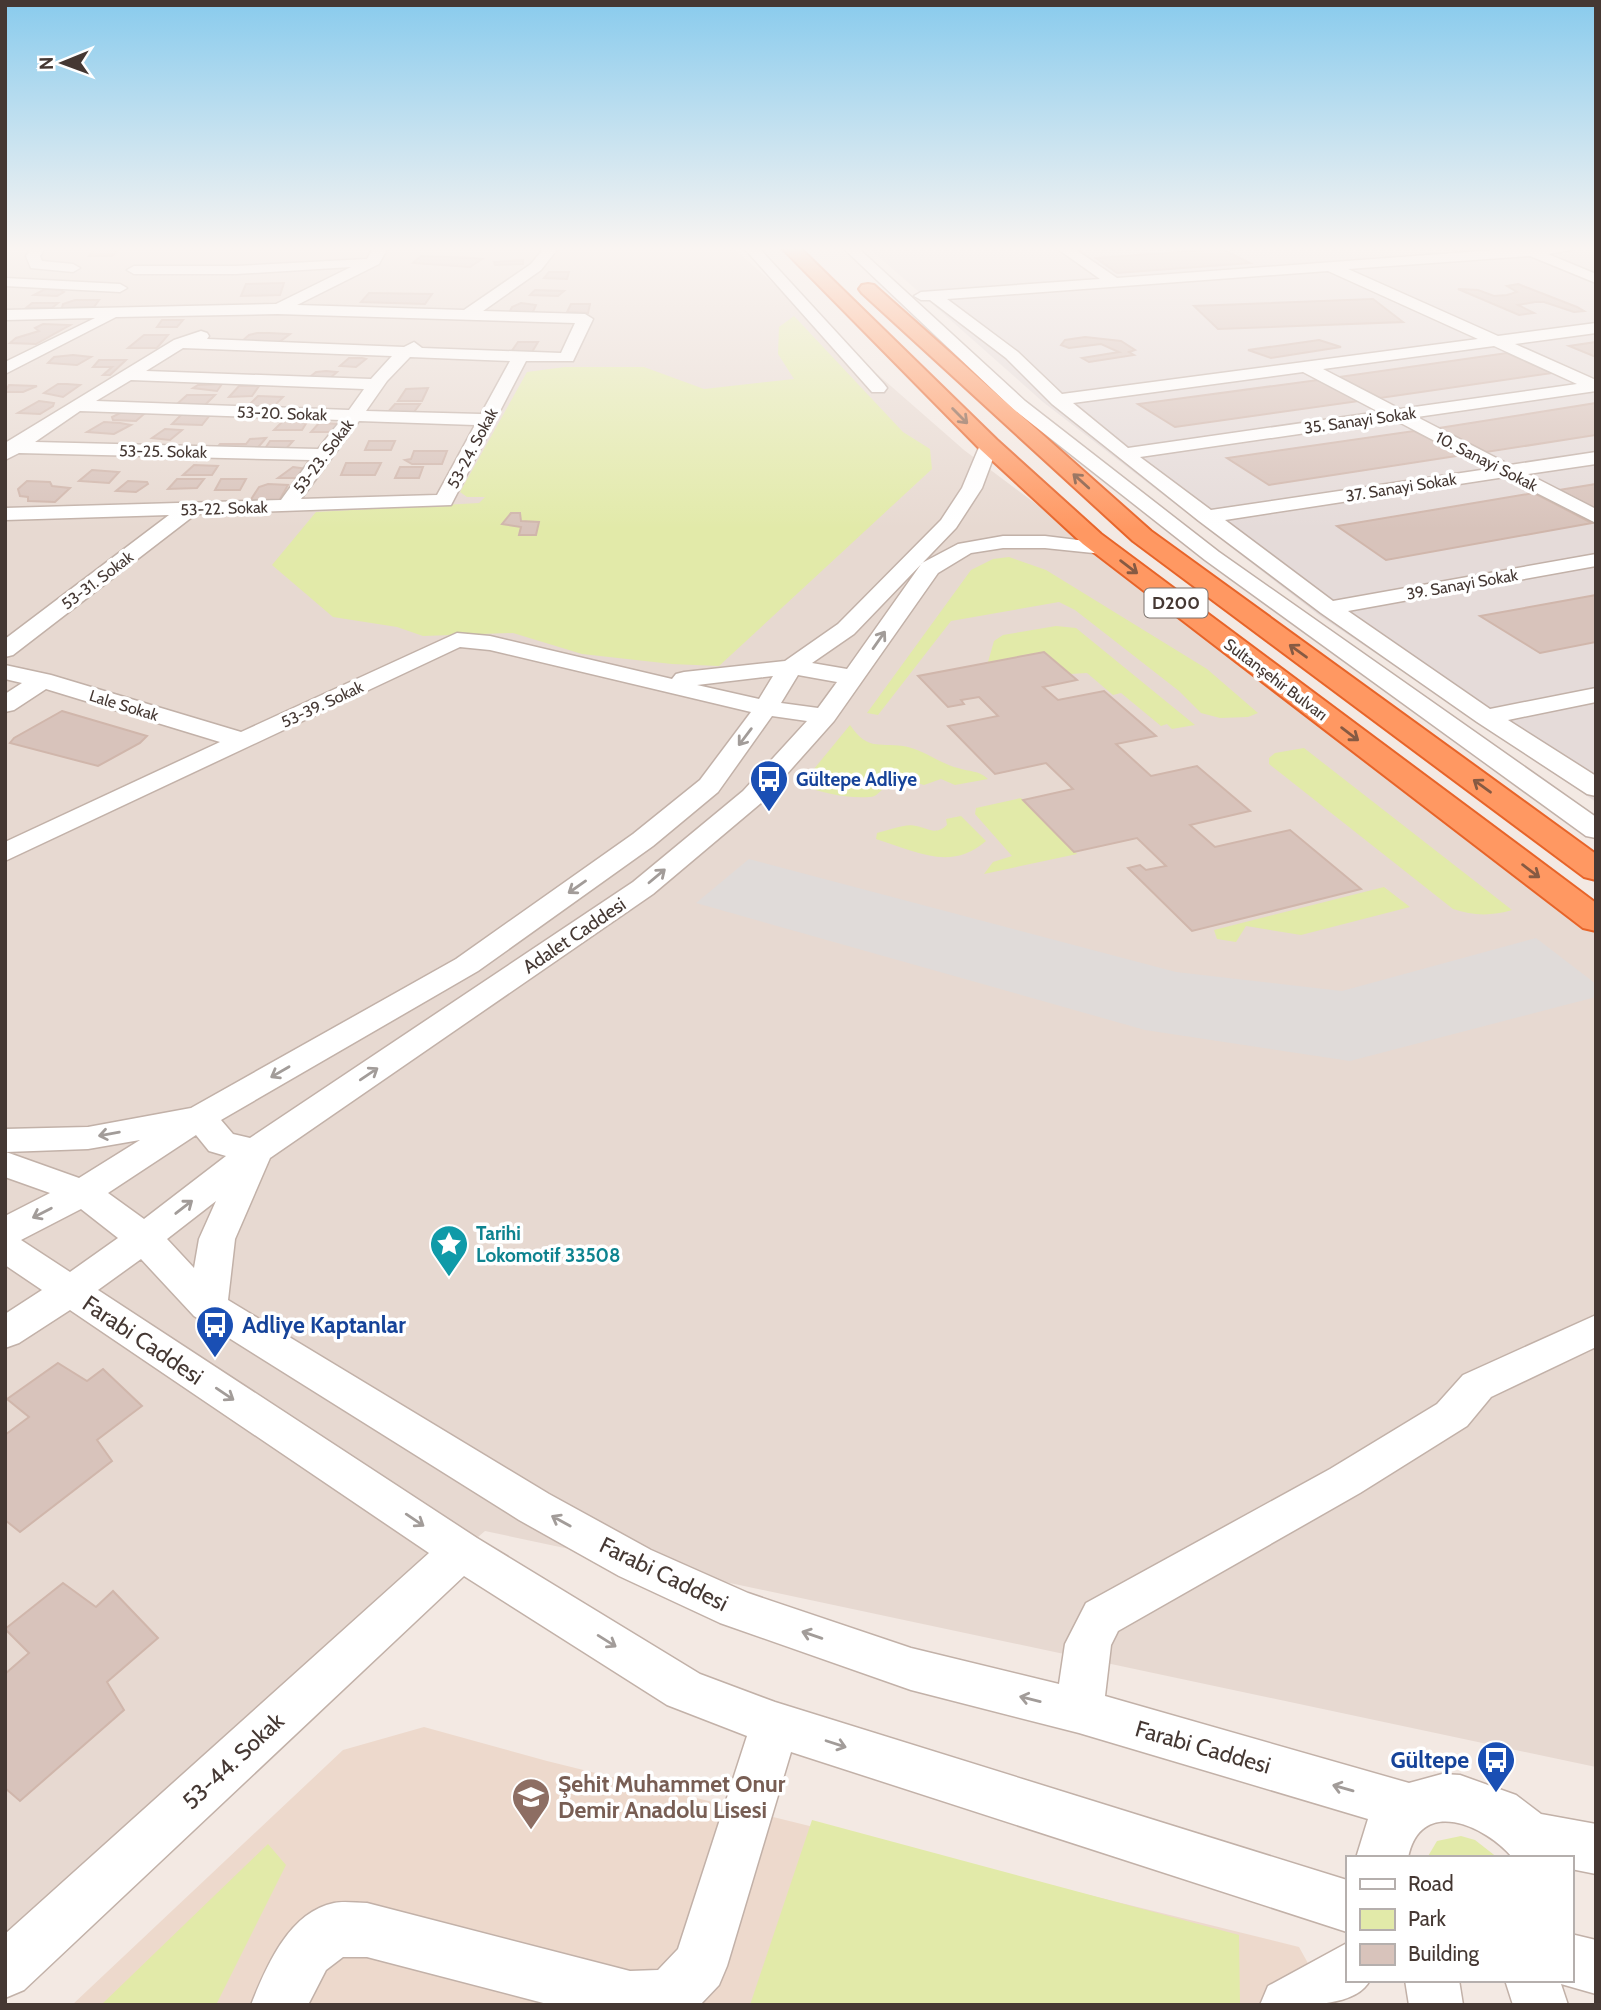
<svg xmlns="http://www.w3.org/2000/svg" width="1601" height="2010" font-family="Cabin,sans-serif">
  <rect width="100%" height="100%" fill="#f3e9e3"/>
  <!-- residential -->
  <polygon fill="#e7d9d1" points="5,247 732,247 964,450 1596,923 1596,1767 485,1531 5,1946"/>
  <!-- industrial -->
  <polygon fill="#e5dbd9" points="868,247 1596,247 1596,802 1319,615 1043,402"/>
  <!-- education -->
  <polygon fill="#edd9cc" points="424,1727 547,1761 1299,1947 1331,2005 72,2005 343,1750"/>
  <!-- green -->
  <g fill="#e2eaa9">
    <polygon points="794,316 903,432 930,449 932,469 719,666 672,664 582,654 513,633 423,636 397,627 333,617 272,565 316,512 479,503 485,497 467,497 460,492 527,372 565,367 644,367 704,389 794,379 778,354 779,327"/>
    <polygon points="1009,557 1046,570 1207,669 1258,713 1248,717 1220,718 1201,713 1179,691 1075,610 1059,602 951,621 878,715 867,713 971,570 993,559"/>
    <polygon points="1056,626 1076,628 1195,725 1172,729 1167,724 1161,726 1121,693 1113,695 1087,673 1070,674 1044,652 988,662 994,641 1003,635"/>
    <path d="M850 725C869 753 881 741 908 747 925 751 941 764 958 768 970 772 978 770 988 779L955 785 941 779 924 785C910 780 896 778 883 789 878 793 876 797 870 797 845 799 824 792 800 786Z"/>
    <path d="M1304 748 1512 910C1492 916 1473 916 1453 909L1269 764V758L1275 753Z"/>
    <polygon points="1021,798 1077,854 984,874 993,862 1012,856 975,814 976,808"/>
    <path d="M961 816 986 841C951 872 915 851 876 839L877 833C887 831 906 823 916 826 928 828 935 836 947 825L946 819Z"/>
    <polygon points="1384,887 1410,907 1301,935 1246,926 1236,942 1217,939 1214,930"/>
    <polygon points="812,1820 1239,1935 1240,2005 750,2005"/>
    <polygon points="1461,1836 1475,1840 1498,1858 1427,1858 1437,1841"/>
    <polygon points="268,1844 286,1865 216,2005 101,2005"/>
  </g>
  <!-- parking -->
  <polygon fill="#e0dbd9" points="749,859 1176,972 1342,991 1536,938 1596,984 1596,997 1350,1061 1145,1030 696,903"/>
  <!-- building -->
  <g fill="#d8c3bb" stroke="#d0b6ab" stroke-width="2">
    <polygon points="120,248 112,256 89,256 95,249"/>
    <polygon points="1222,249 1250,263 1117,273 1096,258"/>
    <polygon points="421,256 473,258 482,259 470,267 413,263"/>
    <polygon points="523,260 523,264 495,265 494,262"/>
    <polygon points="549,272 569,272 567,279 544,278"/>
    <polygon points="284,283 280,295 241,296 246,284"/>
    <polygon points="1518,284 1577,307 1584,311 1574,312 1544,302 1535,302 1518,305 1534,313 1519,315 1458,289 1478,290 1494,296 1507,295 1517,292 1507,286"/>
    <polygon points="45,289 61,290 64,292 57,296 34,295"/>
    <polygon points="535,290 564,291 558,296 530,295"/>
    <polygon points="369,293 432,294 425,304 361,302"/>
    <polygon points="1373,299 1403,322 1218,329 1194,306"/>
    <polygon points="75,300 99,300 94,307 68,308 61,311 63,304"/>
    <polygon points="32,303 58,303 52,308 26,308"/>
    <polygon points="521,303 536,305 532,314 509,313 512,307"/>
    <polygon points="571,304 590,304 588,313 567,312"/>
    <polygon points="162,320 183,320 177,327 157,327"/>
    <polygon points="43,324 70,325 36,344 10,343 16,338 39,331 35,328"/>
    <polygon points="257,333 269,333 290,334 278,343 241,342 249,335"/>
    <polygon points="144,335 168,335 157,348 128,348"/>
    <polygon points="1085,337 1121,341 1135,350 1129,352 1134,355 1089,362 1082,358 1119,352 1101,344 1069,348 1061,345 1065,340"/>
    <polygon points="1319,340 1341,347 1271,358 1248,350"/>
    <polygon points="518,342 538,342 532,352 511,352"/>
    <polygon points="1596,342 1596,357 1569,346"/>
    <polygon points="1507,353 1552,373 1380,398 1339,377"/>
    <polygon points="73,355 91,357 77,365 48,363 54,357"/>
    <polygon points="349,358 362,358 366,359 356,367 340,366"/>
    <polygon points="99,360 126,360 110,375 103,375 112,367 93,367"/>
    <polygon points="316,372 326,371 337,372 330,378 310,377"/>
    <polygon points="1318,380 1359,401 1175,427 1138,404"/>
    <polygon points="58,384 67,384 80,385 63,397 44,393"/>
    <polygon points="222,384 217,391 193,388 198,385"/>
    <polygon points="9,385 37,386 23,392 5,392"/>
    <polygon points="239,386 259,386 252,396 229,397"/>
    <polygon points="428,388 422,401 398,401 406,389"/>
    <polygon points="187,395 215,395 205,405 177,404"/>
    <polygon points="258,396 283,397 272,408 247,407"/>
    <polygon points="39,401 54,403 53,406 40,414 18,413"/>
    <polygon points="1596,403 1596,435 1486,452 1439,428"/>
    <polygon points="395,404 420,404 411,416 387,413"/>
    <polygon points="122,412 131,412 145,413 136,421 113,420 112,417"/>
    <polygon points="181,415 210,415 202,425 172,424"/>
    <polygon points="283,421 307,422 302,430 274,430"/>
    <polygon points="104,422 120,423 131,425 114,434 87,432"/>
    <polygon points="319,423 339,424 333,432 311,432"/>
    <polygon points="165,429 182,430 170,440 152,438"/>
    <polygon points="1414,431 1463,455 1269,485 1227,458"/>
    <polygon points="266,438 254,452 214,451 220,444 246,444 250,439"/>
    <polygon points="270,441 293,441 285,450 264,450"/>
    <polygon points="369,441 395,441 391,450 365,450"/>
    <polygon points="414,451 447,451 442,464 412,464 405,460 411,459"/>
    <polygon points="346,463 381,463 375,475 341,475"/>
    <polygon points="194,465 218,466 212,475 183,475"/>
    <polygon points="293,467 308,469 303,478 278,478"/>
    <polygon points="400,467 423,467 419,478 395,478"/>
    <polygon points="92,470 119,472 109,483 79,481"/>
    <polygon points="177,479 204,479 197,488 168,489"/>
    <polygon points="221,479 246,479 240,490 215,490"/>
    <polygon points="27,481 50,482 52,486 70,488 55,502 28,501 28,497 20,496 18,489"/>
    <polygon points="128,481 147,482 148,484 136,492 116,491"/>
    <polygon points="268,484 288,485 279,501 250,501 259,487"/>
    <polygon points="1596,484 1596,509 1559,490"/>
    <polygon points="1534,493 1592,523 1386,560 1337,526"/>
    <polygon points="511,513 520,513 521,521 539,522 536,535 519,535 521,527 502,524"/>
    <polygon points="1596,595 1596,642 1540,653 1480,616"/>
    <polygon points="1044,652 1077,680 1043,687 1058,700 1104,691 1156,736 1116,744 1151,776 1197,766 1250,811 1190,825 1215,847 1290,830 1361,889 1192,931 1128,868 1140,865 1146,870 1166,866 1137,838 1074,852 1023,800 1073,789 1046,763 995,774 948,726 998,716 979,697 961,700 964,704 948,707 918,676"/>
    <polygon points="62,711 147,736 140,743 98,766 10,743 14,738"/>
    <polygon points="58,1363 87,1381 103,1369 142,1406 97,1440 112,1461 20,1532 5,1520 5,1435 29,1417 7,1399"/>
    <polygon points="63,1583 96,1607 113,1591 158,1638 107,1682 124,1710 20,1801 5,1788 5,1674 29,1653 5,1629"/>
  </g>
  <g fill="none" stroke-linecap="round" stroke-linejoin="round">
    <defs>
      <g id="minor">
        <polygon points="32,247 46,247 40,256 42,261 73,264 80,268 73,272 31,268 26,256"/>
        <path d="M374 247H388L379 264 297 305 464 310 531 264 545 247H559L541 270 483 311 585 314 593 319 573 361H526L451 505 196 514 13 655 5 657V639L169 515 5 520V508L281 500 310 460 19 453 5 460V443L174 340 201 331 207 333 209 336 207 339 404 347 414 342 422 348 561 353 575 323 277 314 116 317 5 374V362L95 318 5 320V310L276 304 351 267 236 274H134L127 270 134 266H236L367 259ZM183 348 392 356 371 379 146 371ZM410 357 510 361 481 414 366 411 387 381ZM131 380 364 389 349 410 96 401ZM80 411 341 420 318 449 35 442ZM359 421 475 425 437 495 301 499Z"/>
        <polygon points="743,247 758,247 884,384 887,388 884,392 872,392"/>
        <polygon points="842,247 857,247 1025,401 1219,552 1596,817 1596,838 1586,836 1205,560 1013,409"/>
        <path d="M1055 247H1072L1117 278 1536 247H1573L1571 250 1548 254 1596 274V283L1530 256 1348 269 1498 336 1596 323V333L1515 344 1596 380V391L1417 417 1510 465 1596 452V464L1528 474 1596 509V523L1505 477 1225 520 1333 601 1596 554V566L1348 611 1490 709 1596 688V702L1508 720 1596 776V796L1587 794 1477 722 1321 613 1199 521 1052 404 1006 358 930 300H921L914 296 921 292 1100 279ZM1328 271 1478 339 1062 394 1018 352 947 299ZM1494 346 1577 384 1400 409 1323 369ZM1303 372 1379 412 1128 448 1073 403ZM1395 420 1488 469 1211 510 1140 457Z"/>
        <polygon points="5,278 120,284 127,288 120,292 5,286"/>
        <path d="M989 439 998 445 982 488 956 528 854 634 812 663 847 669 922 563 958 544 1003 536H1045L1110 544 1113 548 1110 552 1103 554 1045 548H1003L971 553 938 573 834 721 761 803 653 894 270 1158 235 1239 228 1300 549 1494 651 1550 748 1593 911 1648 1059 1684 1065 1644 1086 1603 1330 1469 1437 1404 1463 1375 1596 1315V1347L1491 1397 1467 1426 1360 1493 1118 1631 1111 1645 1105 1696 1409 1783 1442 1774 1460 1775 1516 1795 1541 1814 1596 1824V1874L1571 1869V1858H1513C1485 1825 1420 1796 1408 1858H1356L1368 1819 1079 1733 911 1690 720 1623 619 1576 519 1520 194 1316 141 1259 98 1290 477 1538 700 1674 775 1702 1347 1880V1932L791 1752 727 1966 719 1985 700 2005H551L367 1957H343L326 1970 308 2005H251C266 1967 289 1912 334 1903 344 1901 357 1903 367 1903L630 1971 658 1970 678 1949 747 1736 667 1705 464 1576 24 1990 5 1998V1934L429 1553 70 1310 19 1343 5 1348V1314L42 1290 5 1265V1216L50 1193 5 1177V1129L88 1127 191 1108 456 959 633 834 700 780 751 712 490 650 460 647 5 861V842L220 742 46 689 14 710 5 712V694L22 683 5 679V665L51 675 241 732 457 633 490 636 672 679 676 674 684 672 785 661 838 624 941 520 962 488 980 445ZM798 675 837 682 818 708 781 703ZM773 676 759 699 697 685ZM772 716 807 721 743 791 633 882 250 1138 233 1134 221 1120 478 971 653 846 718 792ZM196 1135 209 1151 226 1156 144 1219 108 1193ZM140 1140 79 1178 6 1152 88 1149ZM216 1201 199 1239 194 1268 167 1239ZM81 1209 118 1238 70 1272 21 1240Z"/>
        <polygon points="1571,1934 1596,1940 1596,1994 1561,1984 1568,2005 1513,2005 1505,1980 1571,1980"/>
        <path d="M1347 1943V1980H1370C1355 2010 1291 2005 1260 2005L1268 1986Z"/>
        <polygon points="1405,1980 1459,1980 1463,2005 1409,2005"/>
      </g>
      <g id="highway">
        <polygon points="781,247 799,247 997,440 1101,534 1596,903 1596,931 1583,928 1083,544 981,450"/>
        <polygon points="868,284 874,285 1151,531 1596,854 1596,880 1584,877 1133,541 862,293 859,289 862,285"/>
      </g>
    </defs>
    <!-- minor casing -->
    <use href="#minor" stroke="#c2b1a8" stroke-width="3"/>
    <!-- highway casing -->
    <use href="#highway" stroke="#e76429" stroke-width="4"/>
    <!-- minor -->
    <use href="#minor" fill="#fff" fill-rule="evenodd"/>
    <!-- highway -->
    <use href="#highway" fill="#ff9862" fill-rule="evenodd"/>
  </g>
  <!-- one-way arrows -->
  <defs><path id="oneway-shaft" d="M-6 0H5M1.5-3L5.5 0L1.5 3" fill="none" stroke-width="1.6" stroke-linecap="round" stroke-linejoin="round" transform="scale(1.75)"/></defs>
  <g stroke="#865a43">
    <use href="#oneway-shaft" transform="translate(960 416) rotate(45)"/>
    <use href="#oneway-shaft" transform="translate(1081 481) rotate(-138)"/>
    <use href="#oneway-shaft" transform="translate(1129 567) rotate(37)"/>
    <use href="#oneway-shaft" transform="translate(1298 651) rotate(-144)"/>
    <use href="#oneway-shaft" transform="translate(1350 734) rotate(37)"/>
    <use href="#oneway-shaft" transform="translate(1482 786) rotate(-144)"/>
    <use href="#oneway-shaft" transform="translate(1531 871) rotate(37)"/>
  </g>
  <g stroke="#a29c99">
    <use href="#oneway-shaft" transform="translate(879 640) rotate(-55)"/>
    <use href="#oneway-shaft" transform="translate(745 737) rotate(127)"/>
    <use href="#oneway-shaft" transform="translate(657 876) rotate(-40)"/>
    <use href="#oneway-shaft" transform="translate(577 887) rotate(145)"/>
    <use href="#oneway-shaft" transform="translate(280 1072) rotate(150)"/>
    <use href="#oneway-shaft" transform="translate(369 1074) rotate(-34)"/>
    <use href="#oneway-shaft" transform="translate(109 1134) rotate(170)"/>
    <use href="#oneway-shaft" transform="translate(184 1207) rotate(-38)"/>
    <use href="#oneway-shaft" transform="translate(42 1213) rotate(153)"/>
    <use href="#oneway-shaft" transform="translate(225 1394) rotate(34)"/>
    <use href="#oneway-shaft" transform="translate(415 1520) rotate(34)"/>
    <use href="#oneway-shaft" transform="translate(561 1521) rotate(-151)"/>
    <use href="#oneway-shaft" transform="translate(812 1635) rotate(-161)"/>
    <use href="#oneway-shaft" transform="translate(607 1641) rotate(32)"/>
    <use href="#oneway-shaft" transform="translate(1030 1699) rotate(-166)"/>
    <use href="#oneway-shaft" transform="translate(836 1744) rotate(18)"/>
    <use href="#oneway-shaft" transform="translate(1343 1788) rotate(-164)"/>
  </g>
  <!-- sky -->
  <linearGradient id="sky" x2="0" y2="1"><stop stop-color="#89cbed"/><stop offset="0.47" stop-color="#faf5f2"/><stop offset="1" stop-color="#faf5f2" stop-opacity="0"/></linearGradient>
  <rect width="1601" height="529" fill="url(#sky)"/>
  <!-- icons -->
  <defs>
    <symbol id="bus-pin" viewBox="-11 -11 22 30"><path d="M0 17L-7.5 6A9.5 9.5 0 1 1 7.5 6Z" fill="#1a4fb4" stroke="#fff"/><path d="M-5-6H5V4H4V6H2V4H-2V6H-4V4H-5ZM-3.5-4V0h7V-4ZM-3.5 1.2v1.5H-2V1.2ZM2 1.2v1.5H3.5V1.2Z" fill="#fff"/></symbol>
    <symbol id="sight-pin" viewBox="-11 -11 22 30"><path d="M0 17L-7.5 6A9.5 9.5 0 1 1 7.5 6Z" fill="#0f9aa8" stroke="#fff"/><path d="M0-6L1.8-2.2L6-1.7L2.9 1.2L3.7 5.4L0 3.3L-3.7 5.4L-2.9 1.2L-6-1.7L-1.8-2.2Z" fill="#fff"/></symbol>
    <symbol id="school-pin" viewBox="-11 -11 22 30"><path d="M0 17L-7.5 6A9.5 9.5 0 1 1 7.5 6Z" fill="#8d6e63" stroke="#fff"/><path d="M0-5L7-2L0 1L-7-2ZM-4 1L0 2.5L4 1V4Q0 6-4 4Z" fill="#fff"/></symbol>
  </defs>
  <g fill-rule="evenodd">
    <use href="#bus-pin" x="747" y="757" width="44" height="60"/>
    <use href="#sight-pin" x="427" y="1222" width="44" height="60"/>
    <use href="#bus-pin" x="193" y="1303" width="44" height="60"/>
    <use href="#bus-pin" x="1474" y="1738" width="44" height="60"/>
    <use href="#school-pin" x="509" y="1775" width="44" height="60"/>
  </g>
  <g text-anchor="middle" stroke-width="7" stroke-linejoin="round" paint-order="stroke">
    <!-- far-street labels -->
    <g font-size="16" fill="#453833" stroke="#fff">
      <text transform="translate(282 413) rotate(2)" y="6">53-20. Sokak</text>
      <text transform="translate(1360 420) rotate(-8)" y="6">35. Sanayi Sokak</text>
      <text transform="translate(472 448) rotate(-62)" y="6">53-24. Sokak</text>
      <text transform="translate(163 451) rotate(1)" y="6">53-25. Sokak</text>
      <text transform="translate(323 456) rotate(-53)" y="6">53-23. Sokak</text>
      <text transform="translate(1487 461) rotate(27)" y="6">10. Sanayi Sokak</text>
      <text transform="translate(1401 487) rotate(-9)" y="6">37. Sanayi Sokak</text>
      <text transform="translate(224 508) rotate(-2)" y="6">53-22. Sokak</text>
      <text transform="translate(97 580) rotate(-37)" y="6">53-31. Sokak</text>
      <text transform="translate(1462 584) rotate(-10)" y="6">39. Sanayi Sokak</text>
      <text transform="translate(1276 679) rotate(37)" y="6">Sultanşehir Bulvarı</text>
      <text transform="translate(322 704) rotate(-25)" y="6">53-39. Sokak</text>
      <text transform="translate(124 705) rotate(17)" y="6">Lale Sokak</text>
    </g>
    <!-- shield labels -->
    <rect fill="#fff" stroke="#7d7470" stroke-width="2" x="1144.5" y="588.5" width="63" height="29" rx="5"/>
    <g font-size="18" font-weight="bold" fill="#453833">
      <text x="1176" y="609">D200</text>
    </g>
    <!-- transit labels -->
    <g font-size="19" font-weight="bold" fill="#164399" stroke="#fff" text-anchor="start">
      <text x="796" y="786">Gültepe Adliye</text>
    </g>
    <!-- street labels -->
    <g font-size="19" fill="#453833" stroke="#fff">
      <text transform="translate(574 935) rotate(-34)" y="7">Adalet Caddesi</text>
    </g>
    <!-- culture labels -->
    <g font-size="19" font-weight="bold" fill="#0d838f" stroke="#fff" text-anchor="start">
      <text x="476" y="1240">Tarihi<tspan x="476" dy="22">Lokomotif 33508</tspan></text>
    </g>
    <!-- near-transit labels -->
    <g font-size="23" font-weight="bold" fill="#164399" stroke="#fff" text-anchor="start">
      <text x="242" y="1333">Adliye Kaptanlar</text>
      <text x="1469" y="1768" text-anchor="end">Gültepe</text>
    </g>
    <!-- near-street labels -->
    <g font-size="23" fill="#453833" stroke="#fff">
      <text transform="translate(143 1340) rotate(34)" y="8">Farabi Caddesi</text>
      <text transform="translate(664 1574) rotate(26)" y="8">Farabi Caddesi</text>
      <text transform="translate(1203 1747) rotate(16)" y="8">Farabi Caddesi</text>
      <text transform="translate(233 1761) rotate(-43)" y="8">53-44. Sokak</text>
    </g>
    <!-- near-education labels -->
    <g font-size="23" font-weight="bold" fill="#785e54" stroke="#fff" text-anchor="start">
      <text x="558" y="1792">Şehit Muhammet Onur<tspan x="558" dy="26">Demir Anadolu Lisesi</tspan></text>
    </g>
  </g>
  <!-- border -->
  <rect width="1601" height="2010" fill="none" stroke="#453833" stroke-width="14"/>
  <!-- legend -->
  <rect x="1346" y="1856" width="228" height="126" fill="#ffffff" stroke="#b5afad" stroke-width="2"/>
  <rect x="1360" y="1879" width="35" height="10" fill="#ffffff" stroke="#b5afad" stroke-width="2"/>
  <text x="1408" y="1891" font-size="21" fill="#453833">Road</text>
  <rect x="1360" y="1909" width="35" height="21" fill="#e2eaa9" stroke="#b5afad" stroke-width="2"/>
  <text x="1408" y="1926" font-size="21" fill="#453833">Park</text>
  <rect x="1360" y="1944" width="35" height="21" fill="#d8c3bb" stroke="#b5afad" stroke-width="2"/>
  <text x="1408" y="1961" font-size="21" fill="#453833">Building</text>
  <!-- north arrow -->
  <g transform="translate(63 63) rotate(269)" stroke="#ffffff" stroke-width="5" paint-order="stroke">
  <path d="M0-5L12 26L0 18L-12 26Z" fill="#453833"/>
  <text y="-10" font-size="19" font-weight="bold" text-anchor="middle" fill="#453833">N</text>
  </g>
</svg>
